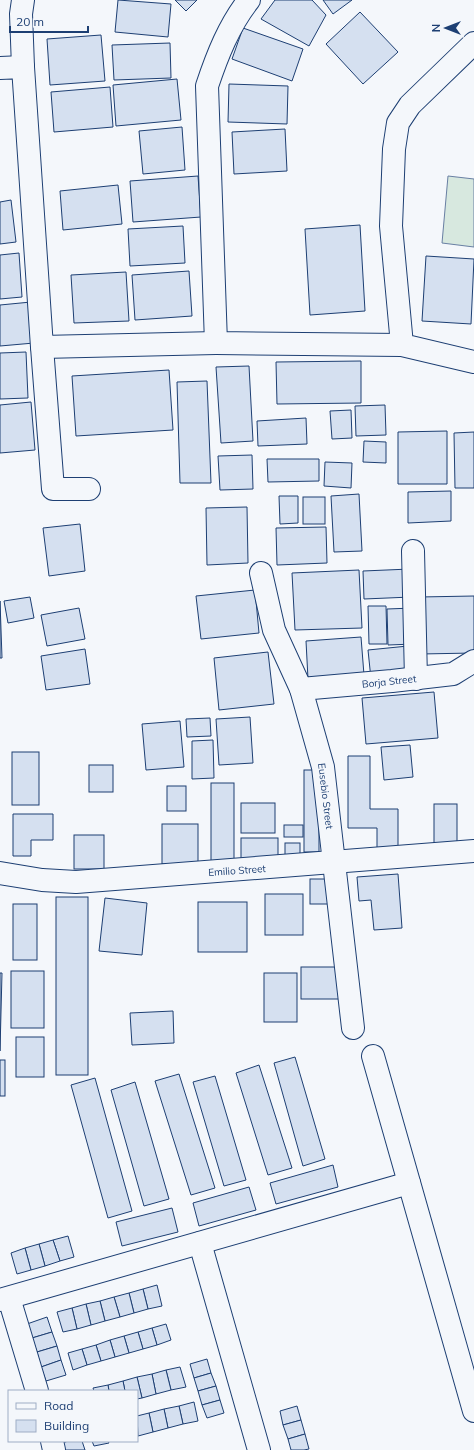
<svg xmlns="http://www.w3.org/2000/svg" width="474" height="1450" font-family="Mulish,sans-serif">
  <rect width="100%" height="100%" fill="#f4f7fb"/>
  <!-- green -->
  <polygon fill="#d7e8df" stroke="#687fa3" points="448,176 474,179 474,247 442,243"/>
  <!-- building -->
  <g fill="#d5e0f0" stroke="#1d3f73">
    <polygon points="118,0 171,4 168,37 115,32"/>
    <polygon points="175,0 197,0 186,11"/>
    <polygon points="275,0 312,0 326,15 309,46 261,19"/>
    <polygon points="323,0 352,0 333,14"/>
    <polygon points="360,12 398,52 363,84 326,44"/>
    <polygon points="243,28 303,49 292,81 232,59"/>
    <polygon points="101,35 105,81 50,85 47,39"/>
    <polygon points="170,43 171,78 114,80 112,45"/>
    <polygon points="177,79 181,120 116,126 113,85"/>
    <polygon points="229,84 288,86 287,124 228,122"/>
    <polygon points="110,87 113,127 54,132 51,92"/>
    <polygon points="182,127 185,170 143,174 139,131"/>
    <polygon points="285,129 287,171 234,174 232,132"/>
    <polygon points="198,176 201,217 133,222 130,181"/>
    <polygon points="118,185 122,224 63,230 60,191"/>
    <polygon points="11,200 16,242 0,244 0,202"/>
    <polygon points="360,225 365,311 310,315 305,229"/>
    <polygon points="183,226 185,263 130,266 128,229"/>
    <polygon points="19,253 22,297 0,299 0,255"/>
    <polygon points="426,256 474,259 471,324 422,321"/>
    <polygon points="189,271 192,316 135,320 132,275"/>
    <polygon points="126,272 129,321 74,323 71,275"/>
    <polygon points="31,302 34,343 0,346 0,305"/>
    <polygon points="26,352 28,398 0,399 0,353"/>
    <polygon points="361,361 361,403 277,404 276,362"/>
    <polygon points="249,366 253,441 221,443 216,367"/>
    <polygon points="169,370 173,430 76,436 72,376"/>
    <polygon points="207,381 211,483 180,483 177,382"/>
    <polygon points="31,402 35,450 0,453 0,405"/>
    <polygon points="385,405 386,435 356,436 355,406"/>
    <polygon points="351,410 352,438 332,439 330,411"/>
    <polygon points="306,418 307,444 258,446 257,421"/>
    <polygon points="447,431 447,484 398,484 398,432"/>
    <polygon points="474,432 474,488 455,488 454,433"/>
    <polygon points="364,441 386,442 386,463 363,462"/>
    <polygon points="252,455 253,489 220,490 218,456"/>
    <polygon points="267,459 319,459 319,481 268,482"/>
    <polygon points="325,462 352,463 351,488 324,486"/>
    <polygon points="451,491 451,521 408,523 408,492"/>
    <polygon points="359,494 362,551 334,552 331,496"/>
    <polygon points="279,496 298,496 298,523 280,524"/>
    <rect x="303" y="497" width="22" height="27"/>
    <polygon points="247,507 248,563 207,565 206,508"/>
    <polygon points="80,524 85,571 49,576 43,528"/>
    <polygon points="326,527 327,563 277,565 276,528"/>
    <polygon points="410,569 411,597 364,599 363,571"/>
    <polygon points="359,570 362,628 295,630 292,573"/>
    <polygon points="255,590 259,633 201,639 196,596"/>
    <polygon points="474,596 474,653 420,654 419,597"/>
    <polygon points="30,597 34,618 8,623 4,601"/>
    <polygon points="0,601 2,658 0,658"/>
    <polygon points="368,606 386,606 387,644 369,644"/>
    <polygon points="79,608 85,639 47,646 41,615"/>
    <polygon points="413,608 414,644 388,645 387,609"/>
    <polygon points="361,637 364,675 308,679 306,641"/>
    <polygon points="408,646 410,676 371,679 368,650"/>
    <polygon points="85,649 90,684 46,690 41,656"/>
    <polygon points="268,652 274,704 219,710 214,658"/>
    <polygon points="434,692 438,738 366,744 362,698"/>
    <polygon points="250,717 253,763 219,765 216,719"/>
    <polygon points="210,718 211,736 187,737 186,719"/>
    <polygon points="180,721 184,767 146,770 142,724"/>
    <polygon points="213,740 214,778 192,779 192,741"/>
    <polygon points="410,745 413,777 384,780 381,747"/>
    <rect x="12" y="752" width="27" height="53"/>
    <polygon points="348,756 370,756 370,809 398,809 398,850 377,850 377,828 348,828"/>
    <rect x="89" y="765" width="24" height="27"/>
    <rect x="304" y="770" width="15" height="82"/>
    <rect x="211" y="783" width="23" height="83"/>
    <rect x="167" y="786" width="19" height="25"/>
    <rect x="241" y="803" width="34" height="30"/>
    <rect x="434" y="804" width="23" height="39"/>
    <polygon points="13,814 53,814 53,840 31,840 31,856 13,856"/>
    <rect x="162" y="824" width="36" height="40"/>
    <rect x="284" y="825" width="19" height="12"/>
    <rect x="74" y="835" width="30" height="34"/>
    <rect x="241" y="838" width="37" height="25"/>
    <rect x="285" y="843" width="15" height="17"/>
    <polygon points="398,874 402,928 374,930 371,900 359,901 357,877"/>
    <rect x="310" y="879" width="23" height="25"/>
    <rect x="265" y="894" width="38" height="41"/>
    <rect x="56" y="897" width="32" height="178"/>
    <polygon points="105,898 147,903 142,955 99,951"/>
    <rect x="198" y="902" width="49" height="50"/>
    <rect x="13" y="904" width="24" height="56"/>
    <rect x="301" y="967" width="44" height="32"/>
    <rect x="11" y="971" width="33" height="57"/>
    <polygon points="0,973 2,973 0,1051"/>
    <rect x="264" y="973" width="33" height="49"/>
    <polygon points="173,1011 174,1043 132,1045 130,1013"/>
    <rect x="16" y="1037" width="28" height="40"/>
    <polygon points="295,1057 325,1159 303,1166 274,1063"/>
    <rect x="0" y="1060" width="5" height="36"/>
    <polygon points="259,1065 292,1168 268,1175 236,1073"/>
    <polygon points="179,1074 215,1188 191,1195 155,1081"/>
    <polygon points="215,1076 246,1180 224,1186 193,1082"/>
    <polygon points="95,1078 132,1211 108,1218 71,1085"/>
    <polygon points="135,1082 169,1199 144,1206 111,1090"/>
    <polygon points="333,1165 338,1187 276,1204 270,1183"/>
    <polygon points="249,1187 256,1210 199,1226 193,1203"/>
    <polygon points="172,1208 178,1232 122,1246 116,1222"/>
    <polygon points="68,1236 74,1257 60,1261 53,1240"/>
    <polygon points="53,1240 60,1261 45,1266 39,1244"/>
    <polygon points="39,1244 45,1266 31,1270 25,1248"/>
    <polygon points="25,1248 31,1270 17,1274 11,1253"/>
    <polygon points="157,1285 162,1306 148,1309 143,1289"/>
    <polygon points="143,1289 148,1309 134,1313 129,1293"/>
    <polygon points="129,1293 134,1313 120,1317 114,1297"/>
    <polygon points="114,1297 120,1317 105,1321 100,1301"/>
    <polygon points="100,1301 105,1321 91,1325 86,1304"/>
    <polygon points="86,1304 91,1325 77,1329 72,1308"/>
    <polygon points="72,1308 77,1329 63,1332 57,1312"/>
    <polygon points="47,1317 52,1332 32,1338 27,1324"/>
    <polygon points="166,1324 171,1340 157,1345 152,1328"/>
    <polygon points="152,1328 157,1345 143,1349 138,1332"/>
    <polygon points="52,1332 57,1346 37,1352 32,1338"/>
    <polygon points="138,1332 143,1349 129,1353 124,1336"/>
    <polygon points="124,1336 129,1353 115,1357 110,1340"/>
    <polygon points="110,1340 115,1357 101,1361 96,1345"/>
    <polygon points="96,1345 101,1361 87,1365 82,1349"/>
    <polygon points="57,1346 61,1360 41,1367 37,1352"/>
    <polygon points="82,1349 87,1365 73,1370 68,1353"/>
    <polygon points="207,1359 211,1373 194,1378 190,1364"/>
    <polygon points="61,1360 66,1375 46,1381 41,1367"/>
    <polygon points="180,1367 186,1387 171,1390 166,1370"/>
    <polygon points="166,1370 171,1390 156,1394 152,1374"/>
    <polygon points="211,1373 216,1386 198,1391 194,1378"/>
    <polygon points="152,1374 156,1394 142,1398 137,1377"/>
    <polygon points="137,1377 142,1398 137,1399 137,1391 125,1391 123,1381"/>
    <polygon points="123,1381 125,1391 109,1391 108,1385"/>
    <polygon points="108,1385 109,1391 94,1391 93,1388"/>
    <polygon points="216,1386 220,1400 202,1405 198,1391"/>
    <polygon points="220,1400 224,1413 207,1418 202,1405"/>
    <polygon points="194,1402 198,1421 183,1424 179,1406"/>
    <polygon points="179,1406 183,1424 168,1428 164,1409"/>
    <polygon points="297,1406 301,1420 283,1425 280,1411"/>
    <polygon points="164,1409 168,1428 153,1432 149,1413"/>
    <polygon points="149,1413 153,1432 138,1436 137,1416"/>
    <polygon points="301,1420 305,1434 288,1439 283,1425"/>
    <polygon points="305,1434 309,1449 304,1450 291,1450 288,1439"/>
    <polygon points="68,1441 82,1441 85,1450 65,1450 63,1443"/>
    <polygon points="92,1441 108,1441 109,1443 94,1446"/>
  </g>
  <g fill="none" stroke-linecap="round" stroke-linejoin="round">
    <defs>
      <g id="minor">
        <path d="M249 0C229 25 217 56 207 86L216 343 402 345"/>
        <polyline points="474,43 410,105 398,123 394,149 391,226 402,345 474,362"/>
        <polyline points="23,67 21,14 23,0"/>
        <polyline points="0,68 23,67 42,347 216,343"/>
        <polyline points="42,347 53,489 89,489"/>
        <polyline points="413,551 416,679"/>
        <polyline points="261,573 274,630 301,689 323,767 353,1028"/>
        <polyline points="301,689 392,681 453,674 474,661"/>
        <polyline points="0,873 42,880 76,882 474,851"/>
        <polyline points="373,1056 474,1411"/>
        <polyline points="200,1243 259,1450"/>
        <polyline points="9,1298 37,1391"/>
        <polyline points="0,1300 409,1183"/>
        <polyline points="52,1441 54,1450"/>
      </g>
    </defs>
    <!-- minor casing -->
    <use href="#minor" stroke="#1d3f73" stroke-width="24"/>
    <!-- minor -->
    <use href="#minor" stroke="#f4f7fb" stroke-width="22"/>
  </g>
  <g text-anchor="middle" stroke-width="3" stroke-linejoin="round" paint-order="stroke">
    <!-- street labels -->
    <g font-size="10" fill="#1d3f73" stroke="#f4f7fb">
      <text transform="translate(389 681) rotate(-6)" y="4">Borja Street</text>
      <text transform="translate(326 796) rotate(83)" y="4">Eusebio Street</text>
      <text transform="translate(237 870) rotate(-4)" y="4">Emilio Street</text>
    </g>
  </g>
  <!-- legend -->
  <rect x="8" y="1390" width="130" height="52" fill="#f4f7fb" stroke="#9eadc5"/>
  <rect x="16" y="1403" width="20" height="6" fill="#f4f7fb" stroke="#9eadc5"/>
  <text x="44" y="1410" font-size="12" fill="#1d3f73">Road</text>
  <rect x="16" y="1420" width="20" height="12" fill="#d5e0f0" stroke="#9eadc5"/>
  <text x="44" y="1430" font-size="12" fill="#1d3f73">Building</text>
  <!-- north arrow -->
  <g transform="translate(446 28) rotate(270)" stroke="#f4f7fb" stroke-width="3" paint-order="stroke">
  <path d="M0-3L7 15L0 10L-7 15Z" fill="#1d3f73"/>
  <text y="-6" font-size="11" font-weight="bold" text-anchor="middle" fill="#1d3f73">N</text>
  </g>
  <!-- scale -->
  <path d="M10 26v6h78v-6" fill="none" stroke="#1d3f73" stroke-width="2"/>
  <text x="16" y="26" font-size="12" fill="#1d3f73" stroke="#f4f7fb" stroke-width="3" paint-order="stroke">20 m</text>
</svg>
